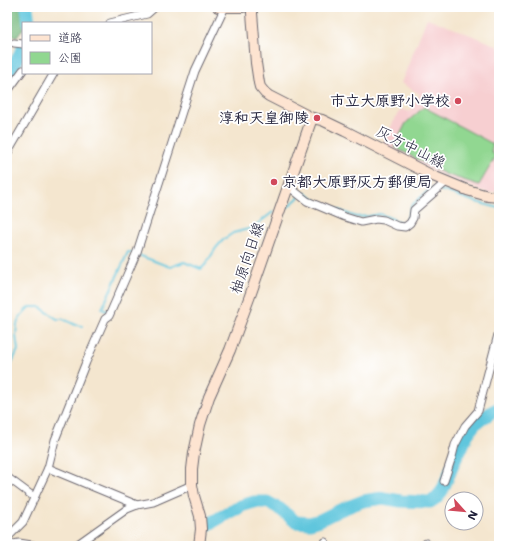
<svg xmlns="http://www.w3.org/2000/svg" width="506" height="553" font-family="'Shantell Sans','Klee One',sans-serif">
  <rect width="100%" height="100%" fill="#fff"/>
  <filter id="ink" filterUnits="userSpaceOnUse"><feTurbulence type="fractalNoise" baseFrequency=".025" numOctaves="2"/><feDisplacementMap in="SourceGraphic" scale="8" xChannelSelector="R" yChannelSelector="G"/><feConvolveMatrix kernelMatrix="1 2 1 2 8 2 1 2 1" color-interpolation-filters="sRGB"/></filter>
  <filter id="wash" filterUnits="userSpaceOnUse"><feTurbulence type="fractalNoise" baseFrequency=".012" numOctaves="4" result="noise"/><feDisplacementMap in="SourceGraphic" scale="16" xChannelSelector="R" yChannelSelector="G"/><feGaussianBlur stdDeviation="0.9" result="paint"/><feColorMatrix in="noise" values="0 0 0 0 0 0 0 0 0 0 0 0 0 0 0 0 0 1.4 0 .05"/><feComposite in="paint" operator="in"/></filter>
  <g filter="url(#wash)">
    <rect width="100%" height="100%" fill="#f4e6cf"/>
    <!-- built -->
    <polygon fill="#f7cfd1" points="427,18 486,41 499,47 499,191 488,193 449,179 382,146 395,118 401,109 410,112 420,94 401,83"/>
    <!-- green -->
    <polygon fill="#91d791" stroke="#5a7c66" points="424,107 493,144 491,152 496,156 479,185 445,174 394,147 406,123"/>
    <!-- forest -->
    <path fill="#74b87b" stroke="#4b6d5b" d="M10 7H21L24 23H23V29L18 36H7C7 26 9 17 10 7Z"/>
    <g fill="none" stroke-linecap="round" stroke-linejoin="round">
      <!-- stream -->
      <g stroke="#60c6dd" stroke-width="2">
        <polyline points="440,190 444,191 476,202 499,208"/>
        <polyline points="303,195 305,193 318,202"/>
        <polyline points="288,207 299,197"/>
        <polyline points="333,208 356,217 369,216 380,214 403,223 406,222 411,206 430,189 435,188"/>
        <polyline points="107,311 102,309 128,252 130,252 133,253 170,267 184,262 201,269 206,264 216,248 223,240 233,233 252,228 273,212"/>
        <polyline points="7,365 11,364 18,350 16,336 17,324 21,316 29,307 40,307 57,319 63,319 76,325 83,326"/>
      </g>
      <!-- river -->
      <g stroke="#60c6dd" stroke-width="13">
        <polyline points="27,7 29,23"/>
        <polyline points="7,73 17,60 23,47"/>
        <polyline points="209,524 235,509 237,509 241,506 254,502 267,502 280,509 296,522 310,523 320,520 340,510 363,501 383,498 401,501 430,502 436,498 442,491 457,456 462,447 467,435 475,424 493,411 499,408"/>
      </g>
    </g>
  </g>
  <g filter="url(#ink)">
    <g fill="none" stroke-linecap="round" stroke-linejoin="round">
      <defs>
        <g id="street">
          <polyline points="110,23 147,14 155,7"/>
          <polyline points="14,43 23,44"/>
          <polyline points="7,92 23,70"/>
          <polyline points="7,154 54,73"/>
          <polyline points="288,186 307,201 345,217 361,222 376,219 384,220 397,226 405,227 410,223 413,218 414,210 446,182"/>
          <polyline points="48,468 137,505"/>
          <polyline points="7,477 34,497"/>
          <polyline points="444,481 452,457 455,445 465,426 478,411 499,331"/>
          <polyline points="7,538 23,522 48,468 55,440 86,362 105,319 109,316 137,252 195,71 225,7"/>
          <polyline points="7,545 19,543 38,546"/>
          <polyline points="75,546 127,509 137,505 153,502 192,485"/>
          <polyline points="322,546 325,542 327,546"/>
          <polyline points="425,546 426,543"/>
        </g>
        <g id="secondary">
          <polyline points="218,7 243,7"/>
          <polyline points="252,7 252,13 256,63 259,83 260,87 265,93 269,96 312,118 322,120 345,131 433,176 467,190 488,196 499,197"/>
          <polyline points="199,546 201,529 200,516 194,496 192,485 192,469 194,453 200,425 209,397 230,350 251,293 312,118"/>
        </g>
      </defs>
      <!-- street casing -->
      <use href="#street" stroke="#6c676f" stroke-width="9"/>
      <!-- secondary casing -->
      <use href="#secondary" stroke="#6c676f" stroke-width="12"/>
      <!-- street -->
      <use href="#street" stroke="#fff" stroke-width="7"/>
      <!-- secondary -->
      <use href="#secondary" stroke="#fde4d1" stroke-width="10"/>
    </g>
  </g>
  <!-- markers -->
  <g fill="#d1495b" stroke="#fff" stroke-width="1.5">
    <circle cx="458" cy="101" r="4"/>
    <circle cx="317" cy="118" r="4"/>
    <circle cx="274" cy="182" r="4"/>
  </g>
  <g text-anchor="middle" stroke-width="3.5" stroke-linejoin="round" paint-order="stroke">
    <!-- poi labels -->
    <g font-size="15" font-weight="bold" fill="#22223b" stroke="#fff" text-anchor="end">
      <text x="450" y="106">市立大原野小学校</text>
      <text x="309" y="123">淳和天皇御陵</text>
      <text x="282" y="187" text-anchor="start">京都大原野灰方郵便局</text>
    </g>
    <!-- street labels -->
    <g font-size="15" fill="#22223b" stroke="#fff">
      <text transform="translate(411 147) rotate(27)" y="5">灰方中山線</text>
      <text transform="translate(247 258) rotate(-71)" y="5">柚原向日線</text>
    </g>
  </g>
  <!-- margin -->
  <rect width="506" height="553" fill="none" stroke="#fff" stroke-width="24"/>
  <!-- legend -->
  <rect x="22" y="22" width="130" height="52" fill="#ffffff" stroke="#a7a7b1"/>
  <rect x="30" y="35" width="20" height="6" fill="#fde4d1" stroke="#a7a7b1"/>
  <text x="58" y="42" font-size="12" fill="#22223b">道路</text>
  <rect x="30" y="52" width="20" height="12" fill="#91d791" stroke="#a7a7b1"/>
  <text x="58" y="62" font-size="12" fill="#22223b">公園</text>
  <!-- north arrow -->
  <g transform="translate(464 511) rotate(117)"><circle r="19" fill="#ffffff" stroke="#a7a7b1"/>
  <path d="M0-3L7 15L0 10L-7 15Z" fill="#d1495b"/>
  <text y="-6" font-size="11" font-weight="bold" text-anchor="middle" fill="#22223b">N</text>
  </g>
</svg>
